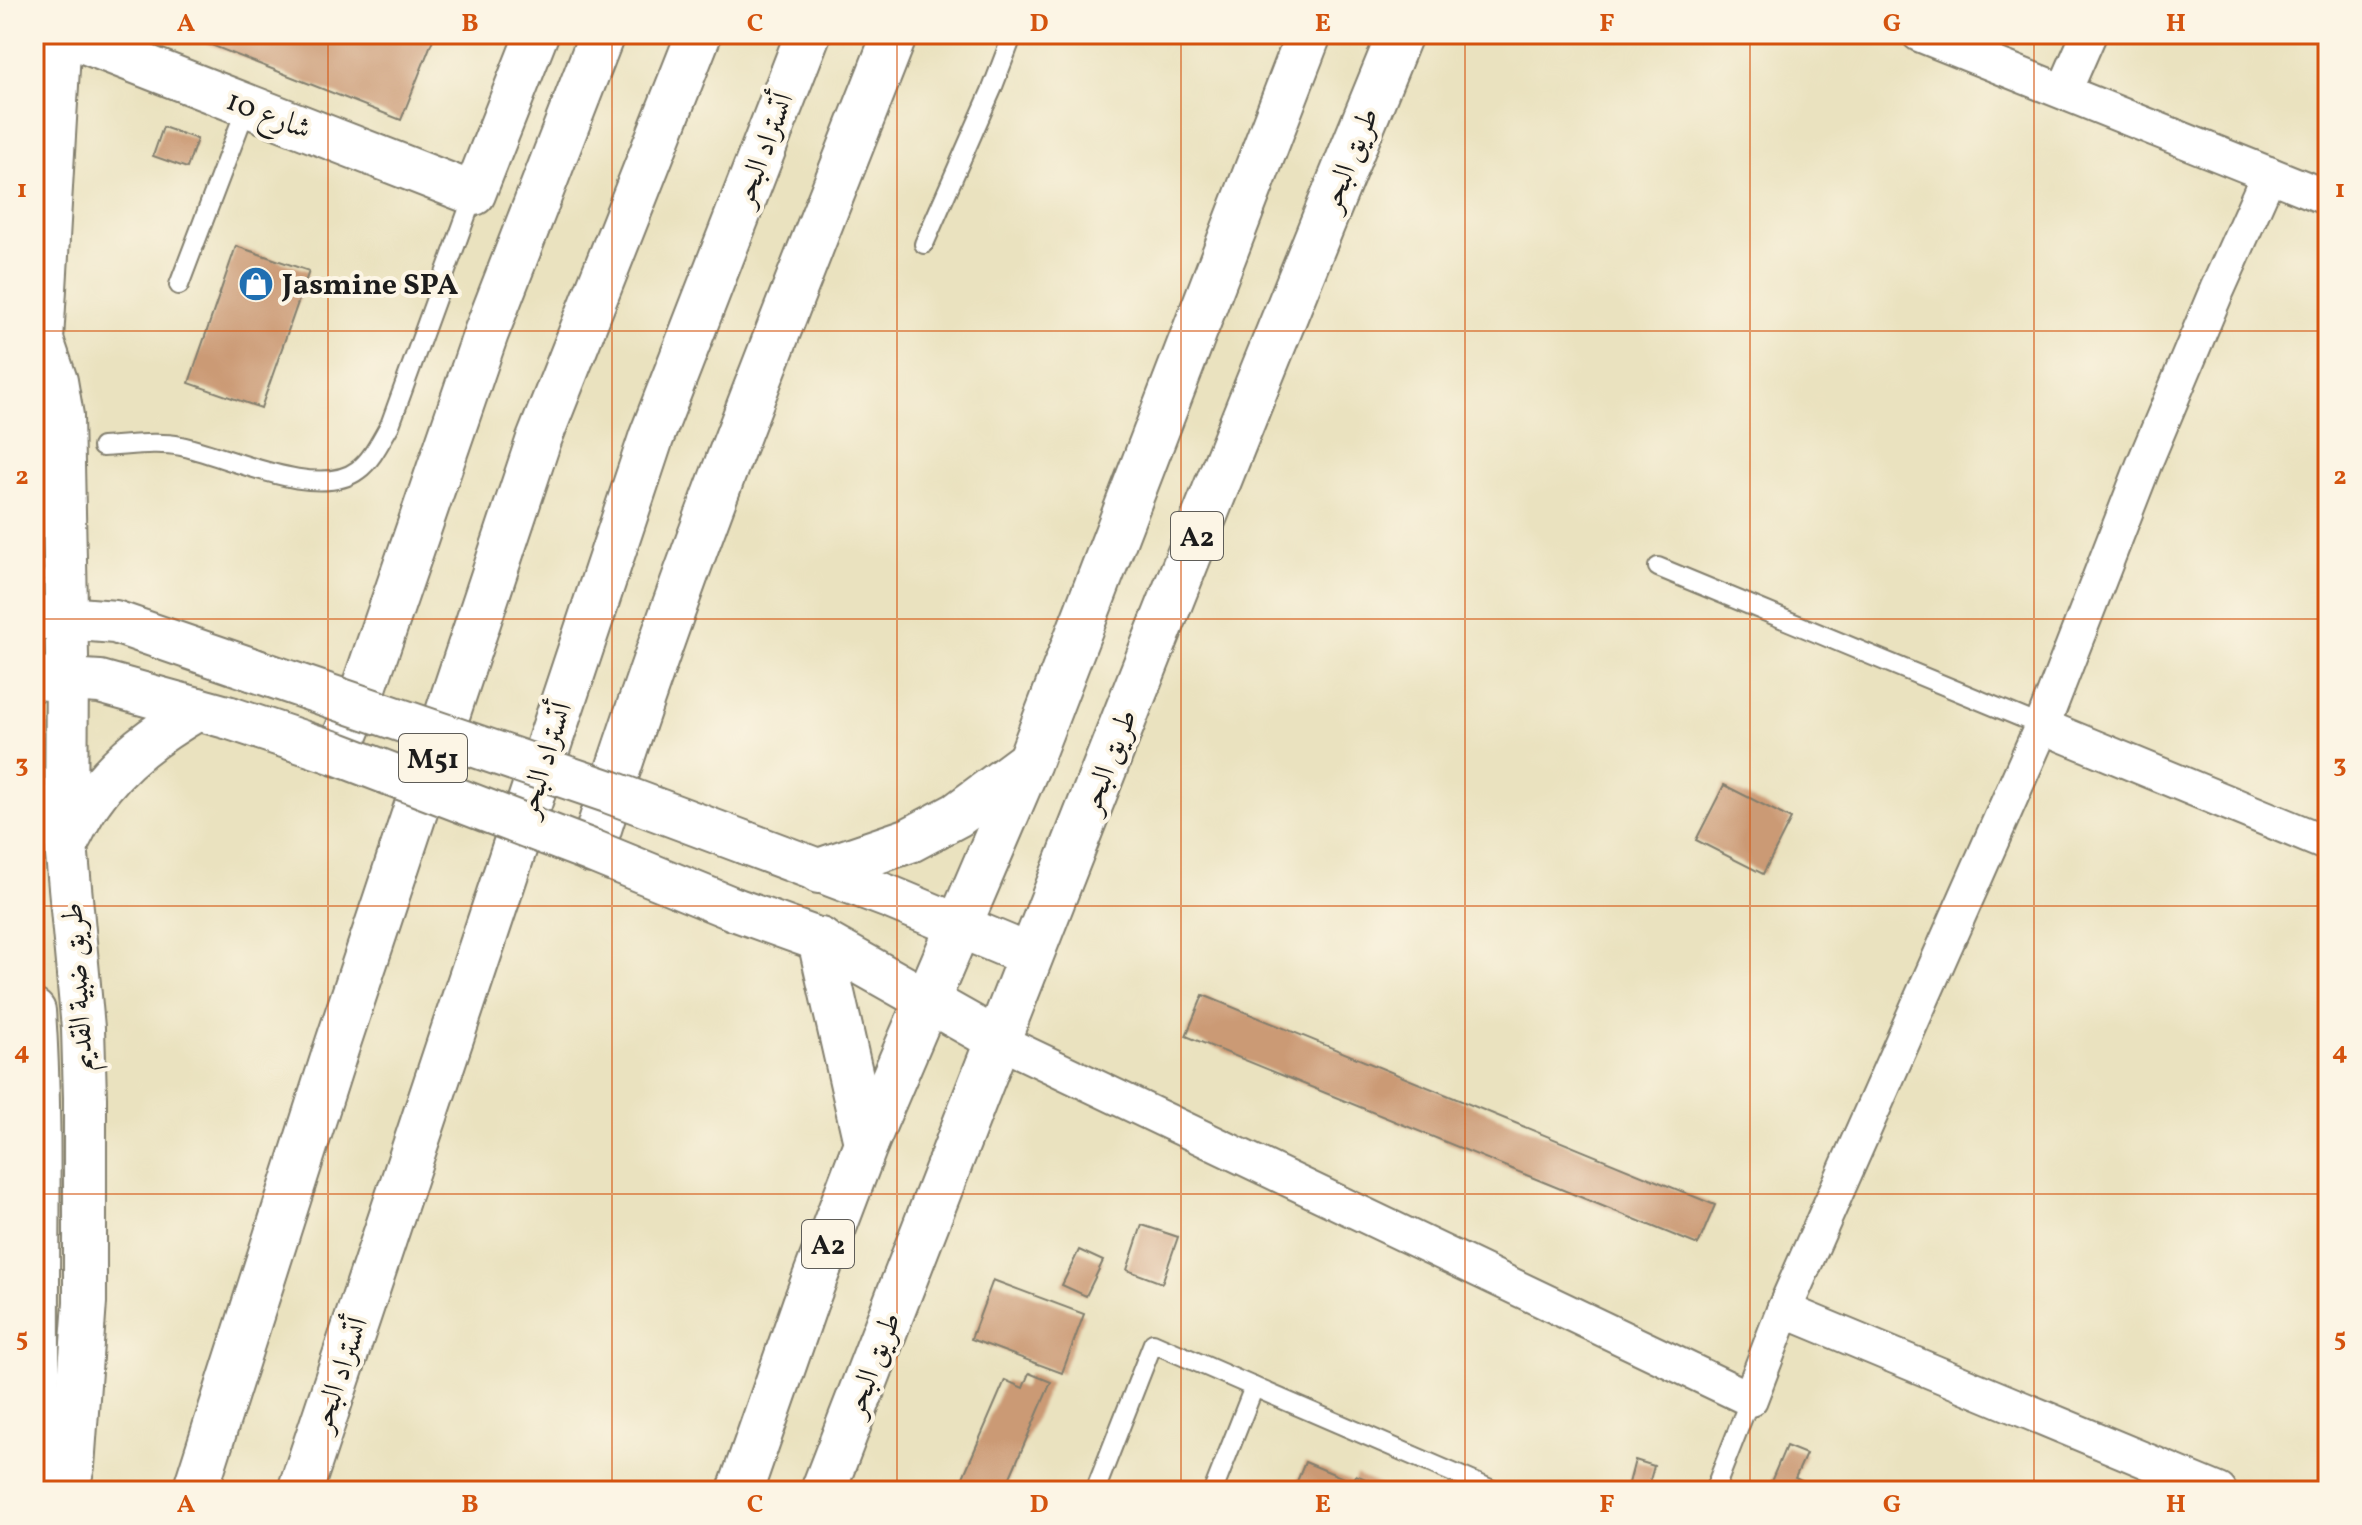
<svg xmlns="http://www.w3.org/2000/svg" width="2362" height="1525" font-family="Vollkorn,Amiri,serif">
  <rect width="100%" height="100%" fill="#fcf5e5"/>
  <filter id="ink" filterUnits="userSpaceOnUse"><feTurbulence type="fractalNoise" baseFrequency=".0125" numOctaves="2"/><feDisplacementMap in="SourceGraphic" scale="16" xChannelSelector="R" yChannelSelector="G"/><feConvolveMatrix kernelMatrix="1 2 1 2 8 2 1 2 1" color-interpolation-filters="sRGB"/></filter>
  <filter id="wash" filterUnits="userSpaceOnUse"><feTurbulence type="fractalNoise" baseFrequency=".006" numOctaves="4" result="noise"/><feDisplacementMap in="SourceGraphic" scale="32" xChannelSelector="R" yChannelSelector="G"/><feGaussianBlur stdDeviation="1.8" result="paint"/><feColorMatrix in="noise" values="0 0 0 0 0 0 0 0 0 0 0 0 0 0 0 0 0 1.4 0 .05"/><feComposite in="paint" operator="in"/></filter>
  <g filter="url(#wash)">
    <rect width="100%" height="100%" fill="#eae2bf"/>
    <g id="blocks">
      <!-- building -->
      <g fill="#cb9a75">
        <polygon points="204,34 435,34 401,120 201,41"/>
        <polygon points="163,127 197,139 187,168 153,156"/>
        <polygon points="236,246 309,271 261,408 189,383"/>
        <polygon points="1724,785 1791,819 1763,874 1696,840"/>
        <polygon points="1203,995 1715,1205 1698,1245 1186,1036"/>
        <polygon points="1142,1225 1178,1237 1162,1283 1127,1270"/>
        <polygon points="1079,1250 1103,1261 1086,1296 1062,1285"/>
        <polygon points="993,1280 1084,1314 1062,1373 971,1339"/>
        <polygon points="1029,1373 1051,1382 1004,1491 957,1491 1005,1380 1023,1388"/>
        <polygon points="1786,1446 1806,1454 1795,1478 1808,1484 1805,1491 1767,1491"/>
        <polygon points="1635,1460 1654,1466 1647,1491 1627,1491"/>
        <polygon points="1305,1462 1353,1482 1356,1475 1395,1491 1293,1491"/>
      </g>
    </g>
  </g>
  <g filter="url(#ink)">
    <use href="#blocks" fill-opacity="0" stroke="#837f6e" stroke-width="2"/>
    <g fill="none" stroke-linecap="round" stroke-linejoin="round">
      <defs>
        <g id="service">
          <polyline points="924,244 992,89 1013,34"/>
          <polyline points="179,285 247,106"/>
          <path d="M102 447C127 446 156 441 181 446 225 455 318 501 358 470 372 460 381 440 390 425L474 194"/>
          <polyline points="1658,567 2042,726"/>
          <polyline points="1095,1491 1153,1343 1254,1387"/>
          <polyline points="1213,1491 1254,1387 1495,1491"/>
          <polyline points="1714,1491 1750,1399"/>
        </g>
        <g id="minor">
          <polyline points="1919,34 2328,198"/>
          <polyline points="2064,91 2089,34"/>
          <polyline points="2042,726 2328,844"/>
          <polyline points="997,1040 1750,1399 1784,1310 2042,726 2144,464 2217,290 2269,174"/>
          <polyline points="1784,1310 2219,1491"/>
        </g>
        <g id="tertiary">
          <polyline points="64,34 474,194 537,34"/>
          <polyline points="42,340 56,381 62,416 67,656 66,844 83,1028 85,1098 85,1302 73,1466 67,1491"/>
          <polyline points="34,365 42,340 60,34"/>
          <polyline points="34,618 66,618 115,622 254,670"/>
          <polyline points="34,678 100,682 230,718"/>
          <path d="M67 843C75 828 82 812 92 799 120 759 157 733 198 709"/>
          <polyline points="746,843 892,898 1031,956"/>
          <polyline points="734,909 820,940 997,1040"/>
          <path d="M34 1011C42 1125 37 1238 38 1352 39 1394 33 1452 45 1491"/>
        </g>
        <g id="trunk">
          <polyline points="819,871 910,840 957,815 1027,763"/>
          <polyline points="820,940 866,1143"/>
          <polyline points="740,1491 805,1304 866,1143 1029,762 1309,34"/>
          <path d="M823 1491C1011 1003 1201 517 1400 34"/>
        </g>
        <g id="motorway">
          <polyline points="338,754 358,705 486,333 602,34"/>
          <path d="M592 851C678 574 789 305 895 34"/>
          <polyline points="195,1491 337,1046 538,442 699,34"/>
          <polyline points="300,1491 651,438 808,34"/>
        </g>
      </defs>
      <!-- service casing -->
      <use href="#service" stroke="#837f6e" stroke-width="22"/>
      <!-- minor casing -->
      <use href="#minor" stroke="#837f6e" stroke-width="38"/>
      <!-- tertiary casing -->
      <use href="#tertiary" stroke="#837f6e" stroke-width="46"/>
      <!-- trunk casing -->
      <use href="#trunk" stroke="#837f6e" stroke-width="48"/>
      <!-- motorway casing -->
      <use href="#motorway" stroke="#837f6e" stroke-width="48"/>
      <!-- service -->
      <use href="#service" stroke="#fff" stroke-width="18"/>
      <!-- minor -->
      <use href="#minor" stroke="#fff" stroke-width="34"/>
      <!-- tertiary -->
      <use href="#tertiary" stroke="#fff" stroke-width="42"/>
      <!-- trunk -->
      <use href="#trunk" stroke="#fff" stroke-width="44"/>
      <!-- motorway -->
      <use href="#motorway" stroke="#fff" stroke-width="44"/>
      <defs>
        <g id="tertiary-bridge">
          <polyline points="254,670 610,792 746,843"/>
          <polyline points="230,718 338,754 592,851 734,909"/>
        </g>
      </defs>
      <!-- tertiary-bridge casing -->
      <use href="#tertiary-bridge" stroke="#837f6e" stroke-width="46" stroke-linecap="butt"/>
      <!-- tertiary-bridge -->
      <use href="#tertiary-bridge" stroke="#fff" stroke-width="42"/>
    </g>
  </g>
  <!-- grid -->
  <path fill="none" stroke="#d4530e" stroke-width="2" stroke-opacity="0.55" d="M328 34V1491M612 34V1491M897 34V1491M1181 34V1491M1465 34V1491M1750 34V1491M2034 34V1491M34 331H2328M34 619H2328M34 906H2328M34 1194H2328"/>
  <!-- icons -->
  <defs>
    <symbol id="shop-disc" viewBox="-11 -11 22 22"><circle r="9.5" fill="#1f6fb2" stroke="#fcf5e5"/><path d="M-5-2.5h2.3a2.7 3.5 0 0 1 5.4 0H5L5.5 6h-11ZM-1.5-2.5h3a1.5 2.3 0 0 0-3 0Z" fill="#fff"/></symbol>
  </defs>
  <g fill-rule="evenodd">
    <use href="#shop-disc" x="236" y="264" width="40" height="40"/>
  </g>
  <g text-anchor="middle" stroke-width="8" stroke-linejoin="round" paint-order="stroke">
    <!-- shield labels -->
    <g fill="#fcf5e5" stroke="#5f5d58" stroke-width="2">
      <rect x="1171" y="512" width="52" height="48" rx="6"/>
      <rect x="399" y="734" width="68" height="48" rx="6"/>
      <rect x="802" y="1220" width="52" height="48" rx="6"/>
    </g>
    <g font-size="28" font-weight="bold" fill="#1c1c1c">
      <text x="1197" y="546">A2</text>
      <text x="433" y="768">M51</text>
      <text x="828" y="1254">A2</text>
    </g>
    <!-- street labels -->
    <g font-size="30" fill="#1c1c1c" stroke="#fcf5e5">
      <text transform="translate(269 114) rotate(21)" y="10">شارع 10</text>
      <text transform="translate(763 149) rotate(-69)" y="10">أتستراد البحر</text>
      <text transform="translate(1349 159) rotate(-68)" y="10">طريق البحر</text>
      <text transform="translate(544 759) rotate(-72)" y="10">أتستراد البحر</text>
      <text transform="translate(1108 761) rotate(-69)" y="10">طريق البحر</text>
      <text transform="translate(77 987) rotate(-94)" y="10">طريق ضبية القديم</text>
      <text transform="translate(872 1364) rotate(-69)" y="10">طريق البحر</text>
      <text transform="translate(339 1374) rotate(-71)" y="10">أتستراد البحر</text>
    </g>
    <!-- poi labels -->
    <g font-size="30" font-weight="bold" fill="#1c1c1c" stroke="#fcf5e5" text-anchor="start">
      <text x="282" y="294">Jasmine SPA</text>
    </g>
  </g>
  <!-- margin -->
  <rect width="2362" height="1525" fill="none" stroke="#fcf5e5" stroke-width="88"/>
  <rect x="44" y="44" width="2274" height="1437" fill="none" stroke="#d4530e" stroke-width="3"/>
  <g font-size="26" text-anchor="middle" font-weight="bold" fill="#d4530e">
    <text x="186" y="31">A</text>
    <text x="470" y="31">B</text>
    <text x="755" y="31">C</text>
    <text x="1039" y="31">D</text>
    <text x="1323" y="31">E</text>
    <text x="1607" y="31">F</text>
    <text x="1892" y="31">G</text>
    <text x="2176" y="31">H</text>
    <text x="22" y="197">1</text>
    <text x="2340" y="197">1</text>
    <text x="22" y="484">2</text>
    <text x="2340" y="484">2</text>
    <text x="22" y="772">3</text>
    <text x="2340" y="772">3</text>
    <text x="22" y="1059">4</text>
    <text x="2340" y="1059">4</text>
    <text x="22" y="1346">5</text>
    <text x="2340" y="1346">5</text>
    <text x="186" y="1512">A</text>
    <text x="470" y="1512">B</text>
    <text x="755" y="1512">C</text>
    <text x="1039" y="1512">D</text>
    <text x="1323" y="1512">E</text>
    <text x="1607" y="1512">F</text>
    <text x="1892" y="1512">G</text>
    <text x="2176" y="1512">H</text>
  </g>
</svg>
